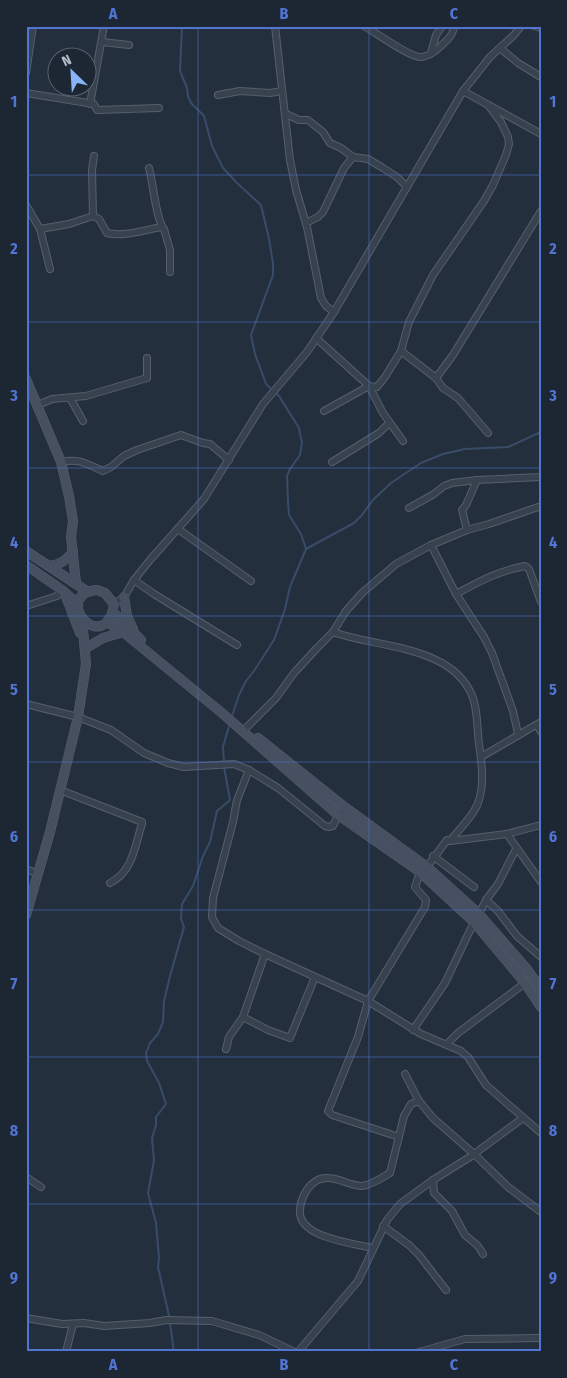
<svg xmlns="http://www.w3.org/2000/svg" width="567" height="1378" font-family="'Fira Sans Condensed',sans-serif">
  <rect width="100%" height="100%" fill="#242f3e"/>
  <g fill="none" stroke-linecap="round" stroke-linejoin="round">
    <!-- stream -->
    <g stroke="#394c67" stroke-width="2">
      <polyline points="182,26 180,71 187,88 188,96 191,103 204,116 212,146 223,168 238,184 261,205 269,239 273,263 273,275 251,335 255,354 266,384 279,396 299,428 300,434 302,442 300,455 290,469 287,476 288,501 289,515 301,534 306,549 290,587 285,609 274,640 254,671 246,681 239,695 232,716"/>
      <polyline points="306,549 354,523 362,515 373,500 391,483 421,463 443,454 465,449 508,447 541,432"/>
      <polyline points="224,762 223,747 230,723"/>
      <polyline points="174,1352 169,1316 158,1267 159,1258 156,1223 148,1193 154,1160 152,1138 156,1125 156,1117 166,1104 159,1083 147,1061 146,1053 150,1043 158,1034 163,1022 164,1001 170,976 184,927 181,919 182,904 193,886 203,856 210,842 217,811 230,800 224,767"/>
    </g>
    <defs>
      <g id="street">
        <polyline points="275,26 290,160 296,190 307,227 321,298 326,306 334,312"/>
        <path d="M364 26C375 32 412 59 422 57 429 56 437 50 442 45 448 40 454 34 454 26"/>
        <polyline points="534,26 541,28"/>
        <polyline points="102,42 129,45"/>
        <polyline points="500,48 518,63 541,77"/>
        <polyline points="431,53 436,35 442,26"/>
        <polyline points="26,73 33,26"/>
        <polyline points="463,91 541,134"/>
        <polyline points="26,93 94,104 97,110 159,108"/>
        <polyline points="218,95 240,91 270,93 282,91"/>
        <polyline points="90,104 104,26"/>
        <polyline points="286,114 299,120 308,120 323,132 330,143 341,148 353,157 368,159 383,168 397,177 407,187"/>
        <path d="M149 168C153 182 156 220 164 229L170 250V272"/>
        <polyline points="26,205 40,229 50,269"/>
        <polyline points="93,216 92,170 94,156"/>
        <polyline points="306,223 318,217 323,212 344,168 353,157"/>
        <path d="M40 229 69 224 93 216 99 219 107 233C124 237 144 230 162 227"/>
        <polyline points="316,338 369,386 383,413 403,441"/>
        <polyline points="401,351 436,378 443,388 458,398 488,433"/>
        <polyline points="436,378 453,355 541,211"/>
        <polyline points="70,398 83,421"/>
        <polyline points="38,405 52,399 86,396 147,378 147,358"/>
        <polyline points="324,411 369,386 377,387 385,377 401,351 409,322 433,275 484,201 493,185 506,155 509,144 508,137 501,122 488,105"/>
        <path d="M61 462C80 458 86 464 103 471L111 467 124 456 137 450 181 435 203 443 210 444 229 460"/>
        <polyline points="332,462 379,433 389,423"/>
        <polyline points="409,508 434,494 444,486 452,483 477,480 541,477"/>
        <polyline points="178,529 251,581"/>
        <polyline points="467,530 462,510 466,505 477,480"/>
        <polyline points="431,545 456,594 484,637 492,653 513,711 518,734"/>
        <polyline points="134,580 154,594 237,645"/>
        <path d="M456 594C480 581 498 571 525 566L529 569 541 602"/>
        <polyline points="114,604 124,597 134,580 150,560 204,499 263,404 307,352 334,312 463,91 490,57 514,35 521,26"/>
        <polyline points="26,606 57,596 62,590"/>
        <path d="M333 632C377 648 454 645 473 698 478 713 477 728 479 744 482 764 486 793 474 811 467 822 458 831 450 841"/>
        <polyline points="26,704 78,717 111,730 144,753 168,763 184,767 234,764 249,770 278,788 325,826 329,827 333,826 338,815"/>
        <polyline points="537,725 541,732"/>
        <polyline points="246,728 276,698 294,673 317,648 333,632 346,611 362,593 396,564 431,545 467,530 489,524 541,506"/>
        <polyline points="481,757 541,722"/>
        <polyline points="249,770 237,800 233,822 213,898 212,917 218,928 239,941 265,954 368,1001 421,1034 461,1051 468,1057 486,1085 541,1133"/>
        <path d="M60 790 142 822V824C135 845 133 872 110 883"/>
        <polyline points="507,834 541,882"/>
        <polyline points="433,856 474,887"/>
        <polyline points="427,867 447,840 450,841 507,834 541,825"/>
        <polyline points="26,869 38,874"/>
        <polyline points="486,900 498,911 517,936 541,957"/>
        <polyline points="479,914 486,900 498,884 516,849"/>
        <polyline points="243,1017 268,1030 290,1038 315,977"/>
        <polyline points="413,1030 445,983 474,922"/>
        <polyline points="447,1044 458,1033 525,983"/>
        <polyline points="226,1049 229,1037 243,1017 265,954"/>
        <polyline points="405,1074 419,1101 433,1118 474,1154 508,1187 541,1212"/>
        <polyline points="399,1137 332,1115 328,1111 358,1037 368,1001 425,907 426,900 415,887 420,872"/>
        <polyline points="26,1177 41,1187"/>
        <polyline points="433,1180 434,1193 452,1211 465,1235 478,1246 483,1254"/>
        <polyline points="383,1226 409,1245 419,1255 446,1290"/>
        <path d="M372 1248C352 1243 303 1238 300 1214 299 1199 310 1177 328 1178 339 1178 351 1186 362 1186 371 1185 382 1178 390 1173L404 1116 411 1104 419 1101"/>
        <polyline points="26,1318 62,1324 84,1323 104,1326 150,1323 166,1320 212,1321 259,1335 295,1352"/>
        <polyline points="66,1352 73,1324"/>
        <polyline points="298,1352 358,1281 387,1220 400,1204 433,1180 470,1157 523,1118"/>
        <polyline points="419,1352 465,1339 541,1338"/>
      </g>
      <g id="secondary">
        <polyline points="26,379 61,462 69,496 73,521 71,537 76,583"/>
        <polyline points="26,551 88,592"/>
        <polyline points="26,565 62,590 78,604"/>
        <path d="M49 566C60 565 66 560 73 552"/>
        <path d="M97 590 105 593 114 604C113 608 113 612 111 616 94 649 54 594 97 590Z"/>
        <polyline points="65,594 80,633"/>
        <polyline points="124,597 127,616 133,629"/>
        <polyline points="113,612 141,640"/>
        <polyline points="107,622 123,632 222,713 338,815 420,872 474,922 525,983 541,1007"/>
        <polyline points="88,647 103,638 123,632"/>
        <polyline points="258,738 342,805 427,867 479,914 526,968 541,989"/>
        <polyline points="26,915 50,832 78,717 86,664 82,619"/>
      </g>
    </defs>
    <!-- street casing -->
    <use href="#street" stroke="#565f6c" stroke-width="8"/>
    <!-- secondary casing -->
    <use href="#secondary" stroke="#565f6c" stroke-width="10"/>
    <!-- street -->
    <use href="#street" stroke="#38414e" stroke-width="6"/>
    <!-- secondary -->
    <use href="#secondary" stroke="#465061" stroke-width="9"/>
  </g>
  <!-- grid -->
  <path fill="none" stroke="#5274d3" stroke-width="1" stroke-opacity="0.55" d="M198 26V1352M369 26V1352M26 175H541M26 322H541M26 468H541M26 616H541M26 762H541M26 910H541M26 1057H541M26 1204H541"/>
  <!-- border -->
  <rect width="567" height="1378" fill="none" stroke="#1d2633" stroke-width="55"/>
  <!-- north arrow -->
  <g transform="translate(72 72) rotate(335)"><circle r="24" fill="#1d2633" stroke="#59626f"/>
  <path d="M0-4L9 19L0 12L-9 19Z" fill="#8ab4f8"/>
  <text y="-8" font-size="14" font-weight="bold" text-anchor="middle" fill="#b4bcc9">N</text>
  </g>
  <rect x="28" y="28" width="512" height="1322" fill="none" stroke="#5274d3" stroke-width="2"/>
  <g font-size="16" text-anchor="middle" font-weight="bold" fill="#5274d3">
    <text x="113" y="19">A</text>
    <text x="284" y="19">B</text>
    <text x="454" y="19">C</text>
    <text x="14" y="107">1</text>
    <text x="553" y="107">1</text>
    <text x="14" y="254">2</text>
    <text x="553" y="254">2</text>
    <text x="14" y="401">3</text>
    <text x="553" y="401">3</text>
    <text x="14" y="548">4</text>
    <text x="553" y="548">4</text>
    <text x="14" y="695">5</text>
    <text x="553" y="695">5</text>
    <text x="14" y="842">6</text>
    <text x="553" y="842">6</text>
    <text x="14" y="989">7</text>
    <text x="553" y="989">7</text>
    <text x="14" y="1136">8</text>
    <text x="553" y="1136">8</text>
    <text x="14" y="1283">9</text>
    <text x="553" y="1283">9</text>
    <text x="113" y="1370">A</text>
    <text x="284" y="1370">B</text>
    <text x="454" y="1370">C</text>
  </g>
</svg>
